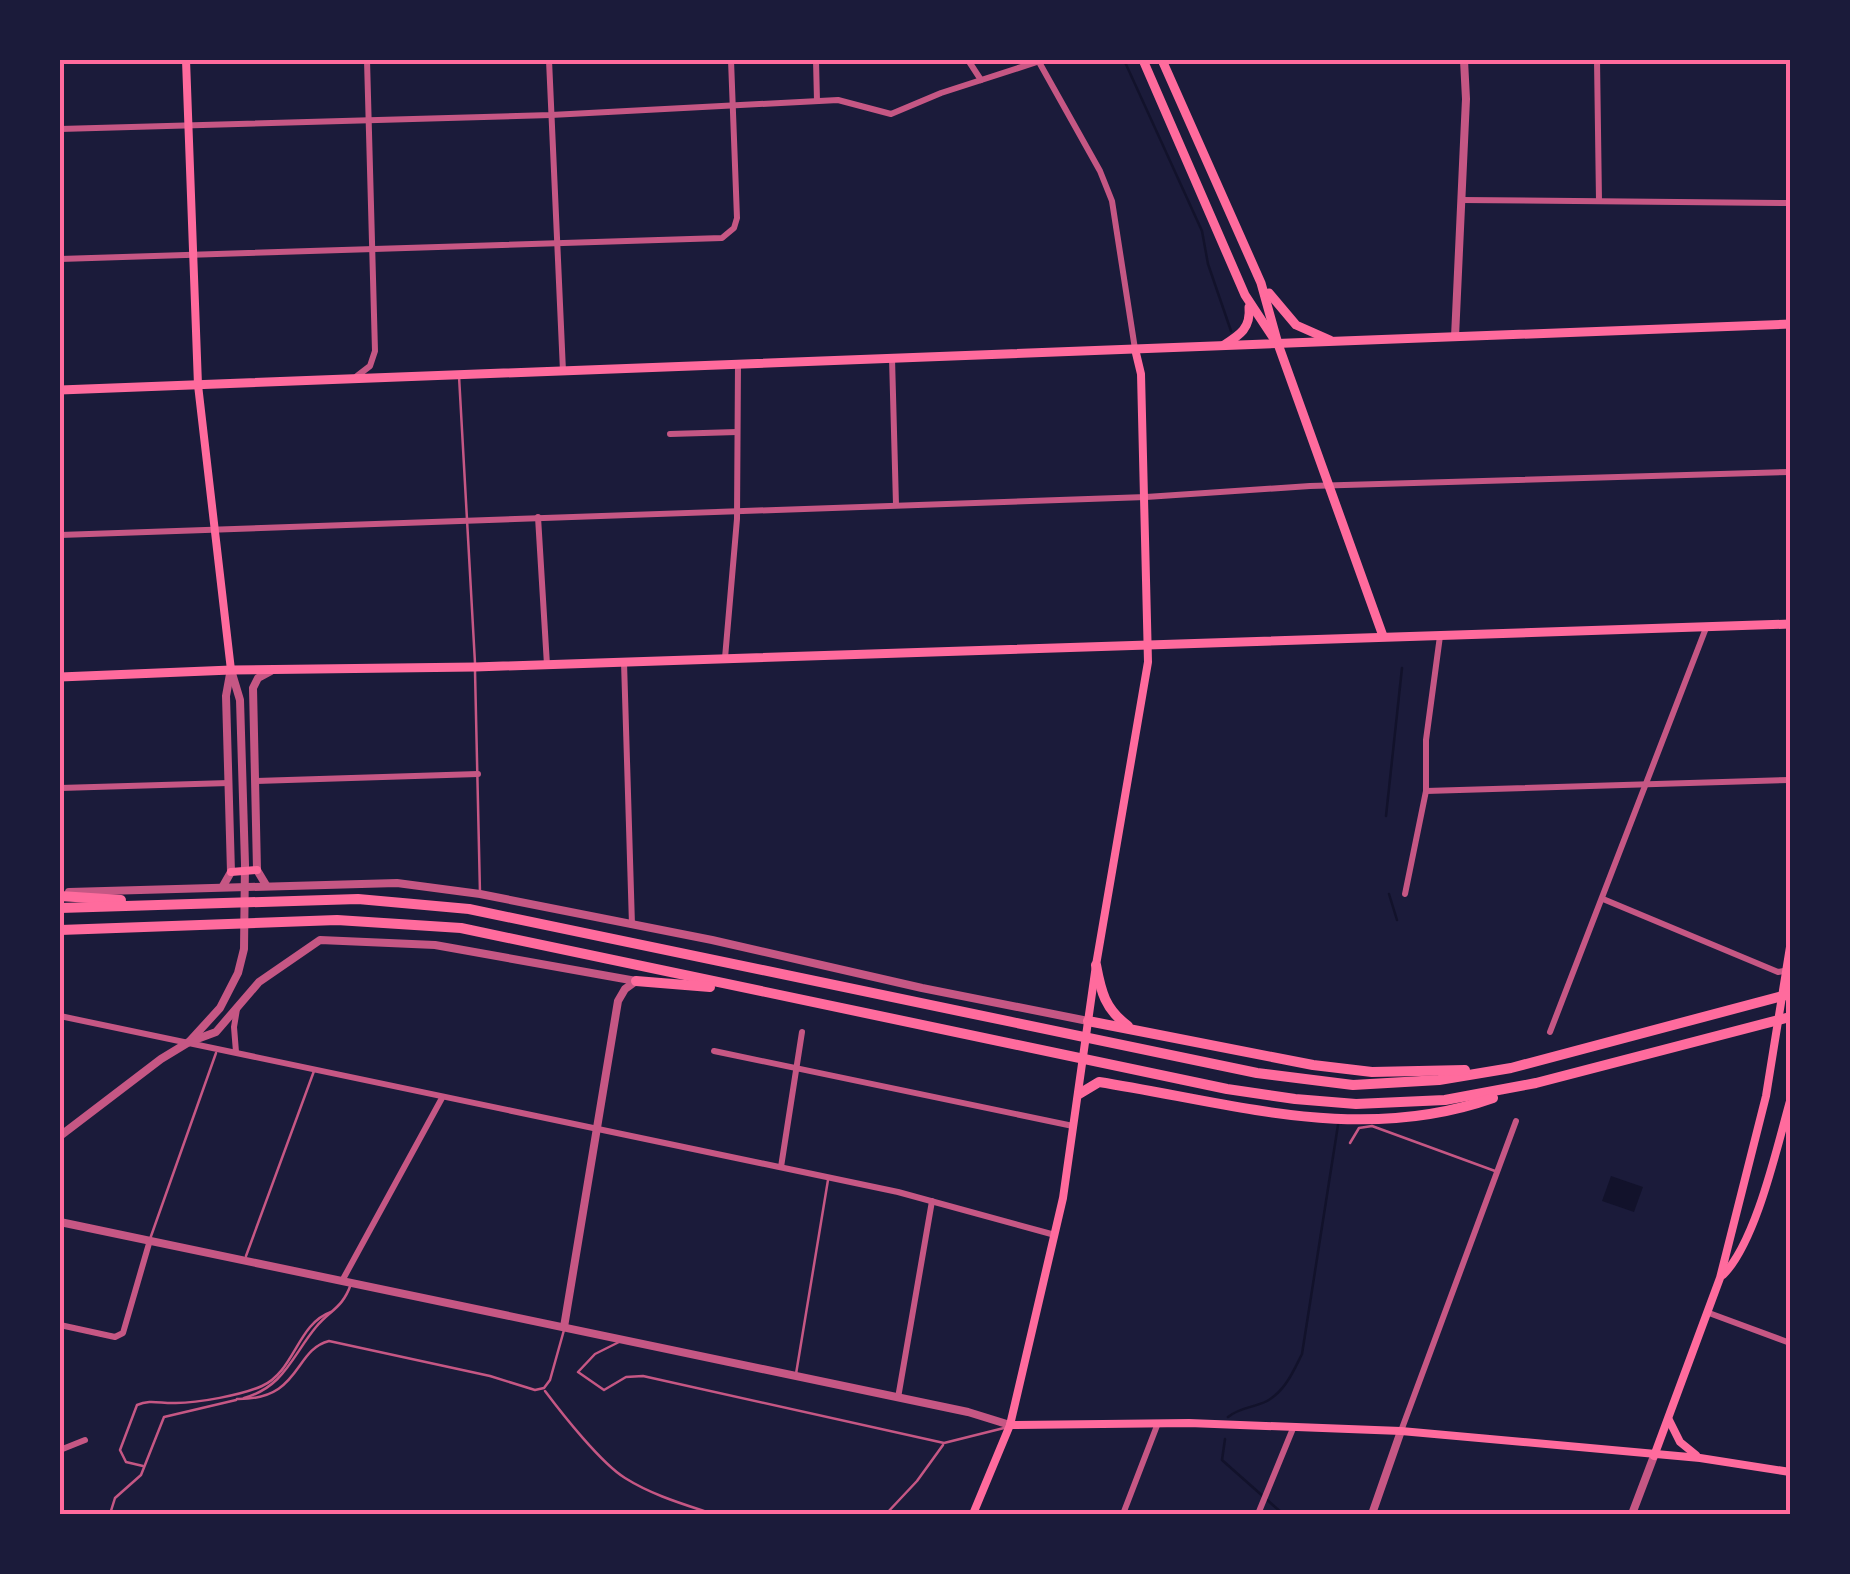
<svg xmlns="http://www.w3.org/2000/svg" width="1850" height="1574" font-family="Overpass,sans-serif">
  <rect width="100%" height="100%" fill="#1b1b3a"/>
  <!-- water -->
  <polygon fill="#12122b" points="1611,1176 1643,1187 1634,1212 1602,1201"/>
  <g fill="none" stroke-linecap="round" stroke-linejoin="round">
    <!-- stream -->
    <g stroke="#12122b" stroke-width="2.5">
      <polyline points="1124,60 1202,231 1208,264 1231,331"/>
      <polyline points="1386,816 1402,668"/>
      <polyline points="1389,894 1397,920"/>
      <path d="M1228 1417C1240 1407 1253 1408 1267 1401 1285 1391 1293 1372 1302 1354L1338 1125"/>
      <polyline points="1225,1439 1222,1460 1283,1514"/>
    </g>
    <!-- service -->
    <g stroke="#c65784" stroke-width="2.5">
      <polyline points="459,376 475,663"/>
      <polyline points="475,671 480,893"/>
      <polyline points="1350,1143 1359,1128 1372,1126 1495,1171"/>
      <polyline points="150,1239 216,1053"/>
      <polyline points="246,1256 314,1071"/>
      <polyline points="619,1342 595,1354 578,1372 604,1390 626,1377 643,1376 944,1443 1004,1428"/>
      <polyline points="796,1374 828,1180"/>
      <path d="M545 1391C563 1415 601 1463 625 1478 652 1495 683 1504 713 1514"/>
      <path d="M244 1398C284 1387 292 1356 316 1327 331 1309 342 1309 351 1284"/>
      <path d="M237 1399C302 1400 293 1350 329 1341L490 1376 535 1390 544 1388 550 1380 564 1330"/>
      <path d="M143 1466 126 1462 120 1450 137 1405C150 1399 162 1404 176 1403 198 1403 242 1395 262 1386 295 1371 297 1324 331 1312"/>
      <polyline points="110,1514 115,1498 141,1475 164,1417 236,1400"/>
      <polyline points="886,1514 917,1481 943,1445"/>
    </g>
    <!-- minor -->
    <g stroke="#c65784" stroke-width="6">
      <polyline points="549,60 563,371"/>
      <polyline points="816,60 817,101"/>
      <polyline points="968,60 981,80"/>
      <polyline points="1597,60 1599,201"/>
      <polyline points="1039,62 1100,171 1112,201 1135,349"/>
      <polyline points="60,129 551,115 838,100 891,114 941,93 1043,60"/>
      <polyline points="1461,200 1790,203"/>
      <polyline points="60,259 722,238 734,228 737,218 731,60"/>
      <polyline points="892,358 896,505"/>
      <polyline points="357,376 370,366 375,351 367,60"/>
      <polyline points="670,434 737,432"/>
      <polyline points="538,517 547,665"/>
      <polyline points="60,535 1146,497 1310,486 1790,472"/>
      <polyline points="725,658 737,519 738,364"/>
      <polyline points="624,662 632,925"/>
      <polyline points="256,781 478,774"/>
      <polyline points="60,788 229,783"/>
      <polyline points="1426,791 1790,780"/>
      <polyline points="1405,894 1426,791 1426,740 1440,636"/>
      <polyline points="1603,899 1778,972 1789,970"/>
      <polyline points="60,1016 898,1192 1055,1235"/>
      <polyline points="1550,1032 1706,628"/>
      <polyline points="714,1051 1073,1126"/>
      <polyline points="236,1052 234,1027 237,1009"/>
      <polyline points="781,1167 802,1032"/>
      <polyline points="342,1281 442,1098"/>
      <polyline points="1709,1313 1790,1343"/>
      <polyline points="60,1325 115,1337 123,1333 150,1240"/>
      <polyline points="898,1398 932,1201"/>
      <polyline points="1401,1431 1516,1121"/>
      <polyline points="60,1450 85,1440"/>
      <polyline points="1123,1514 1158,1423"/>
      <polyline points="1258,1514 1294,1426"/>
    </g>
    <!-- tertiary -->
    <g stroke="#c65784" stroke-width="8">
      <polyline points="1455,337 1466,99 1464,60"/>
      <polyline points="266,885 257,870 253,688 258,678 271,671"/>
      <polyline points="223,886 231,872 226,696 230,674"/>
      <polyline points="69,892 397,883 480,894 712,940 922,988 1088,1021"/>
      <polyline points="189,1042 220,1008 238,973 244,949 245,864 240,700 231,670"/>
      <polyline points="60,1136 161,1059 189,1042 216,1032 259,982 320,940 435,945 636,981"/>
      <polyline points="60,1222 968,1412 1010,1425"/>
      <polyline points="564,1327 618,1001 625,989 636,981"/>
      <polyline points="1372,1514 1401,1431"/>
      <polyline points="1632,1514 1654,1456"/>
    </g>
    <!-- secondary -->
    <g stroke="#ff6b9d" stroke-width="8">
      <polyline points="186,60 198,385 231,670"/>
      <polyline points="231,872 257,870"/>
      <path d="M1723 1275C1756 1242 1777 1147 1790 1101"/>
      <polyline points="1669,1420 1680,1442 1696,1455"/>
      <polyline points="1010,1425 1189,1423 1401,1431 1700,1458 1790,1472"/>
      <polyline points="1654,1456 1720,1278 1766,1096 1790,947"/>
      <polyline points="973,1514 1010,1425 1063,1198 1096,965 1148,662 1141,374 1135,349"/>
    </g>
    <!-- primary -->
    <g stroke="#ff6b9d" stroke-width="9">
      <polyline points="1143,60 1245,295 1276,342"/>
      <polyline points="1162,60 1261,283 1278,344 1383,636"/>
      <polyline points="1269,293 1296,325 1330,340"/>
      <path d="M1224 345C1240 335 1251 328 1249 307"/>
      <polyline points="60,390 1790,324"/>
      <polyline points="60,677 231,670 475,667 1790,624"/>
    </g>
    <!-- motorway -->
    <g stroke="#ff6b9d" stroke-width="10">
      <polyline points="60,896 121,900"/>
      <polyline points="60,908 358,899 469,909 1257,1073 1353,1085 1439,1080 1511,1068 1790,994"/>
      <polyline points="60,930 337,920 461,928 1227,1089 1295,1099 1356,1104 1445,1100 1536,1083 1790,1017"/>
      <path d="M1096 965C1101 992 1105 1009 1128 1026"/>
      <polyline points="636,981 710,987"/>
      <polyline points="1088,1021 1313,1065 1372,1072 1465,1070"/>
      <path d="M1079 1094 1099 1082C1232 1103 1360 1145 1493 1098"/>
    </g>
  </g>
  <!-- border -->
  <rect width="1850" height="1574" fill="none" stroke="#1b1b3a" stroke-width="125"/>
  <rect x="62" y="62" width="1726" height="1450" fill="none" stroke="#ff6b9d" stroke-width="4"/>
</svg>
